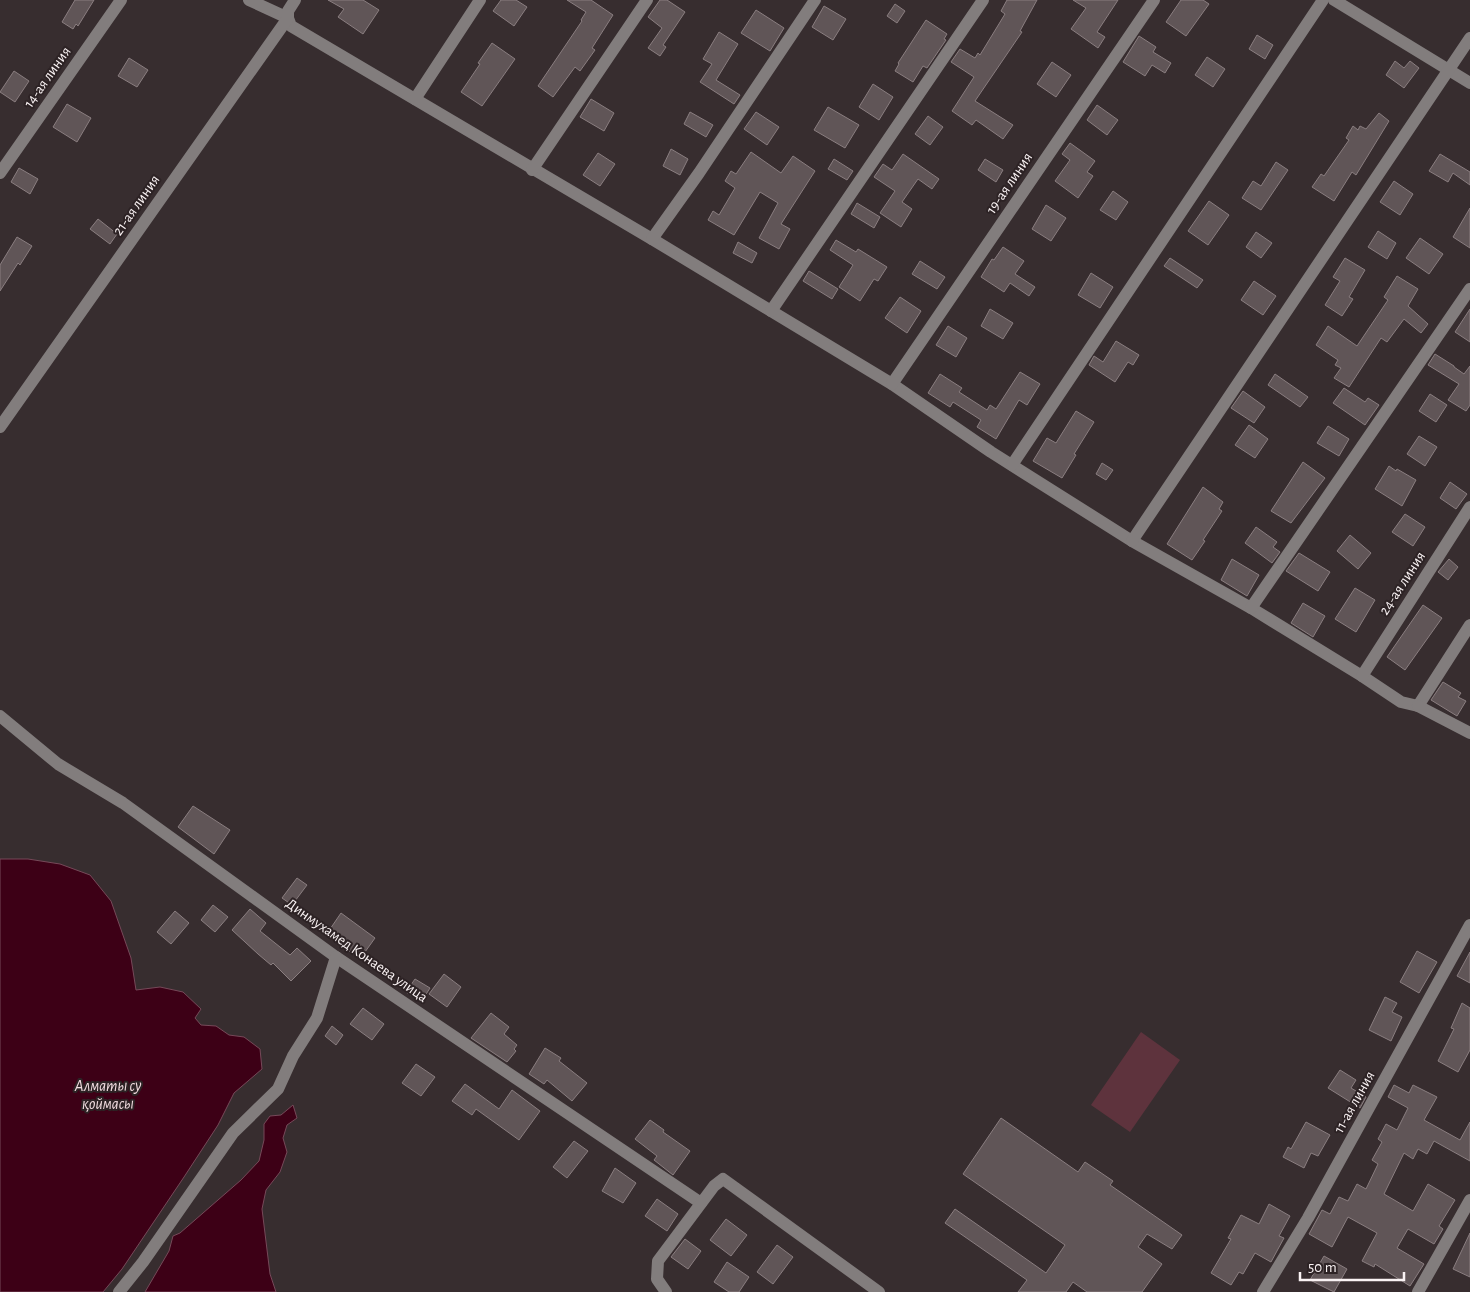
<svg xmlns="http://www.w3.org/2000/svg" width="1470" height="1292" font-family="'Alegreya Sans',sans-serif">
  <rect width="100%" height="100%" fill="#372d2f"/>
  <!-- green -->
  <polygon fill="#5e333d" points="1141,1032 1180,1060 1130,1132 1091,1105"/>
  <!-- water -->
  <g fill="#3d0016" stroke="#764959">
    <polygon points="0,859 28,859 60,864 90,875 111,901 131,958 136,990 160,987 183,992 201,1009 195,1018 201,1025 216,1026 229,1035 244,1037 260,1049 262,1069 234,1093 218,1125 184,1177 122,1269 103,1292 0,1292"/>
    <polygon points="293,1105 297,1118 287,1125 283,1138 287,1152 280,1172 266,1190 262,1209 270,1274 276,1292 145,1292 169,1251 173,1236 180,1233 241,1180 259,1161 264,1140 264,1124 270,1116 281,1115"/>
  </g>
  <!-- building -->
  <g fill="#605557" stroke="#8a7e80">
    <polygon points="75,0 94,0 78,26 76,24 73,29 62,22"/>
    <polygon points="328,0 363,0 379,10 363,34 338,17 344,9"/>
    <polygon points="501,0 516,0 527,7 514,26 493,11"/>
    <polygon points="567,0 591,0 613,15 592,48 595,50 580,71 575,67 553,97 538,86 582,21 581,20 586,12"/>
    <polygon points="660,0 667,0 685,12 663,45 666,47 660,56 648,48 662,28 648,17"/>
    <polygon points="1007,0 1037,0 1020,31 1022,32 975,101 1013,125 1003,139 976,120 972,125 952,111 974,77 951,62 960,49 975,58 978,53 980,55 1005,14 1001,11"/>
    <polygon points="1073,0 1118,0 1097,32 1105,37 1098,48 1071,29 1086,8"/>
    <polygon points="1181,0 1203,0 1209,4 1186,36 1166,22"/>
    <polygon points="895,4 905,11 897,23 887,16"/>
    <polygon points="824,6 846,19 833,40 812,27"/>
    <polygon points="756,10 784,28 770,51 741,33"/>
    <polygon points="926,20 947,34 944,39 946,40 927,68 923,66 913,82 895,71 899,64 898,63"/>
    <polygon points="719,32 738,44 716,80 740,95 734,104 700,82 712,64 703,59"/>
    <polygon points="1257,35 1273,45 1265,59 1249,49"/>
    <polygon points="1139,36 1156,47 1153,52 1171,63 1165,73 1152,65 1145,76 1123,62"/>
    <polygon points="492,43 515,59 482,106 461,92 480,64 478,63"/>
    <polygon points="1207,57 1225,69 1213,87 1195,75"/>
    <polygon points="129,58 148,70 137,87 118,76"/>
    <polygon points="1395,61 1404,68 1410,61 1419,68 1404,88 1386,75"/>
    <polygon points="1052,62 1071,75 1056,97 1037,84"/>
    <polygon points="14,71 29,81 15,102 0,92"/>
    <polygon points="873,84 893,97 879,120 859,107"/>
    <polygon points="591,99 614,113 604,131 580,117"/>
    <polygon points="67,104 91,118 77,142 53,127"/>
    <polygon points="1097,105 1118,120 1107,135 1087,120"/>
    <polygon points="828,107 859,125 845,148 814,130"/>
    <polygon points="690,112 713,125 706,137 684,124"/>
    <polygon points="756,112 779,127 767,145 744,129"/>
    <polygon points="1379,113 1389,121 1356,175 1352,172 1334,201 1312,187 1321,174 1324,176 1349,140 1346,138 1353,126 1358,130 1360,126 1366,129"/>
    <polygon points="928,116 943,127 930,145 915,134"/>
    <polygon points="1070,143 1095,161 1087,172 1093,176 1078,198 1055,181 1070,160 1062,154"/>
    <polygon points="671,149 688,159 680,175 663,166"/>
    <polygon points="751,152 781,173 793,156 815,171 781,224 790,229 779,249 759,238 778,203 760,192 734,235 708,220 713,211 719,215 735,188 725,181 731,171 736,174"/>
    <polygon points="598,153 615,164 600,186 583,175"/>
    <polygon points="903,154 939,179 932,189 918,179 902,202 912,209 901,227 880,213 895,191 874,177 883,164 892,170"/>
    <polygon points="1440,154 1470,172 1470,185 1453,173 1448,182 1429,171"/>
    <polygon points="834,159 853,171 847,180 828,169"/>
    <polygon points="985,159 1003,170 996,182 978,170"/>
    <polygon points="1276,162 1288,170 1261,210 1242,198 1253,181 1261,186"/>
    <polygon points="19,168 38,179 30,194 11,182"/>
    <polygon points="1394,181 1413,194 1400,215 1380,202"/>
    <polygon points="1113,191 1128,202 1116,220 1100,210"/>
    <polygon points="1209,201 1229,215 1208,245 1188,231"/>
    <polygon points="857,203 880,217 874,228 851,214"/>
    <polygon points="1046,205 1066,218 1051,241 1032,229"/>
    <polygon points="1470,208 1470,248 1453,237"/>
    <polygon points="98,219 117,234 110,244 90,229"/>
    <polygon points="1378,231 1396,243 1387,259 1368,247"/>
    <polygon points="1256,232 1272,243 1261,258 1246,247"/>
    <polygon points="17,237 32,246 20,265 18,263 0,291 0,265"/>
    <polygon points="1420,238 1443,254 1429,274 1406,258"/>
    <polygon points="836,240 856,252 858,249 887,267 878,281 874,279 860,301 839,287 853,265 830,250"/>
    <polygon points="738,242 757,253 752,263 733,253"/>
    <polygon points="1003,247 1024,261 1015,274 1035,287 1029,296 1010,283 1004,292 981,277 992,259 994,260"/>
    <polygon points="1170,258 1203,280 1197,288 1164,266"/>
    <polygon points="1345,258 1365,270 1349,297 1353,299 1342,316 1325,305 1340,281 1333,277"/>
    <polygon points="920,261 945,277 937,289 912,274"/>
    <polygon points="809,271 838,289 832,299 803,281"/>
    <polygon points="1091,273 1113,287 1100,308 1078,295"/>
    <polygon points="1397,276 1418,289 1408,306 1428,324 1421,333 1404,319 1387,342 1381,338 1349,387 1334,378 1341,368 1335,365 1338,360 1316,345 1328,326 1357,346 1388,300 1384,297"/>
    <polygon points="1254,281 1276,296 1263,315 1241,300"/>
    <polygon points="900,297 921,311 907,333 885,318"/>
    <polygon points="990,309 1013,323 1003,339 981,326"/>
    <polygon points="1470,309 1470,342 1455,332"/>
    <polygon points="948,326 967,338 956,357 936,345"/>
    <polygon points="1116,341 1139,355 1133,365 1128,362 1115,382 1089,365 1094,356 1103,362"/>
    <polygon points="1435,354 1454,366 1454,367 1464,374 1470,366 1470,405 1466,411 1448,400 1459,384 1428,365"/>
    <polygon points="1020,372 1040,384 1027,405 1019,400 996,439 977,427 981,420 953,402 950,407 928,393 940,374 962,388 959,392 987,410 990,405 996,409"/>
    <polygon points="1275,374 1308,397 1300,407 1268,385"/>
    <polygon points="1344,388 1365,402 1368,398 1379,405 1365,425 1333,403"/>
    <polygon points="1243,391 1265,407 1254,423 1231,408"/>
    <polygon points="1430,394 1447,405 1436,422 1419,411"/>
    <polygon points="1076,411 1094,422 1074,454 1076,455 1062,478 1033,461 1047,438 1056,443"/>
    <polygon points="1249,425 1268,439 1255,458 1235,445"/>
    <polygon points="1328,426 1349,439 1339,456 1317,443"/>
    <polygon points="1419,436 1437,447 1425,466 1407,454"/>
    <polygon points="1303,462 1325,478 1291,523 1271,511"/>
    <polygon points="1102,463 1113,470 1106,480 1096,474"/>
    <polygon points="1389,466 1396,471 1397,469 1416,480 1402,506 1375,489"/>
    <polygon points="1450,482 1467,494 1456,509 1440,498"/>
    <polygon points="1203,487 1223,502 1219,509 1222,511 1203,540 1205,541 1192,560 1167,544"/>
    <polygon points="1405,514 1425,527 1413,546 1392,532"/>
    <polygon points="1256,527 1277,542 1273,547 1280,552 1272,563 1245,543"/>
    <polygon points="1350,535 1371,553 1358,569 1337,551"/>
    <polygon points="1299,553 1330,572 1318,591 1286,571"/>
    <polygon points="1232,559 1259,575 1247,596 1221,580"/>
    <polygon points="1449,559 1458,567 1448,580 1438,572"/>
    <polygon points="1355,588 1375,600 1356,632 1335,619"/>
    <polygon points="1303,603 1325,616 1313,637 1291,623"/>
    <polygon points="1423,605 1442,618 1405,670 1387,657"/>
    <polygon points="1443,682 1461,693 1458,697 1466,701 1457,716 1431,700"/>
    <polygon points="193,806 230,830 214,854 178,827"/>
    <polygon points="297,878 307,885 292,905 282,898"/>
    <polygon points="213,905 228,917 215,932 201,920"/>
    <polygon points="250,909 266,923 260,931 290,955 297,948 311,961 291,981 273,963 271,965 258,954 232,930"/>
    <polygon points="175,911 189,923 171,944 157,932"/>
    <polygon points="341,913 375,938 360,959 345,948 346,946 328,932"/>
    <polygon points="1417,951 1437,962 1419,993 1400,982"/>
    <polygon points="1470,952 1470,983 1457,976"/>
    <polygon points="444,974 461,987 447,1007 429,994"/>
    <polygon points="415,979 430,988 421,1002 406,992"/>
    <polygon points="1385,997 1397,1003 1392,1012 1402,1017 1391,1041 1369,1030"/>
    <polygon points="1462,1003 1470,1008 1470,1050 1458,1072 1438,1061 1454,1029 1451,1028"/>
    <polygon points="363,1008 384,1024 372,1040 350,1024"/>
    <polygon points="491,1013 509,1027 504,1034 517,1045 514,1049 516,1051 507,1062 471,1038"/>
    <polygon points="332,1026 343,1035 336,1045 325,1036"/>
    <polygon points="545,1048 561,1058 559,1061 587,1083 572,1101 547,1080 544,1084 529,1074"/>
    <polygon points="416,1064 435,1077 421,1096 402,1083"/>
    <polygon points="1340,1070 1356,1080 1351,1088 1366,1097 1360,1108 1328,1088"/>
    <polygon points="465,1084 499,1109 512,1090 540,1111 519,1140 476,1109 472,1115 452,1101"/>
    <polygon points="1394,1085 1409,1093 1413,1085 1437,1097 1424,1120 1460,1140 1470,1122 1470,1161 1434,1141 1427,1154 1418,1149 1413,1159 1404,1153 1384,1194 1413,1211 1428,1184 1455,1200 1439,1226 1443,1229 1434,1244 1408,1229 1397,1248 1424,1264 1410,1286 1375,1264 1374,1267 1362,1261 1377,1233 1348,1217 1332,1247 1309,1234 1322,1210 1330,1214 1339,1197 1348,1201 1357,1184 1366,1189 1378,1164 1372,1160 1382,1142 1378,1139 1386,1124 1397,1130 1408,1108 1388,1097"/>
    <polygon points="1001,1118 1078,1172 1085,1162 1113,1181 1110,1185 1182,1235 1172,1249 1147,1234 1138,1247 1162,1264 1142,1292 1087,1292 1073,1282 1066,1292 1018,1292 1027,1280 945,1223 955,1209 1046,1273 1065,1245 963,1174"/>
    <polygon points="650,1120 664,1130 663,1132 690,1151 673,1175 654,1160 657,1156 635,1139"/>
    <polygon points="1306,1122 1330,1135 1318,1156 1311,1153 1304,1168 1283,1157 1288,1147 1291,1149"/>
    <polygon points="574,1141 588,1151 567,1178 553,1167"/>
    <polygon points="615,1168 636,1183 623,1203 602,1191"/>
    <polygon points="657,1199 678,1214 667,1231 645,1216"/>
    <polygon points="1269,1204 1290,1216 1279,1236 1284,1238 1271,1262 1255,1253 1243,1274 1239,1272 1231,1285 1211,1273 1231,1239 1228,1238 1241,1215 1259,1224"/>
    <polygon points="726,1219 747,1235 731,1256 710,1240"/>
    <polygon points="1470,1233 1470,1277 1453,1269"/>
    <polygon points="685,1239 701,1251 688,1269 671,1257"/>
    <polygon points="777,1245 793,1257 773,1284 757,1272"/>
    <polygon points="1324,1256 1347,1269 1334,1292 1310,1280"/>
    <polygon points="727,1262 749,1277 739,1292 729,1292 714,1282"/>
  </g>
  <g fill="none" stroke-linecap="round" stroke-linejoin="round">
    <!-- minor -->
    <g stroke="#827d7d" stroke-width="12">
      <polyline points="249,0 288,18 291,26 652,239 892,384 991,452 1132,541 1251,608 1362,676 1401,702 1418,706 1470,625"/>
      <polyline points="1334,0 1470,83"/>
      <polyline points="415,99 480,0"/>
      <polyline points="532,170 647,0"/>
      <polyline points="0,173 121,0"/>
      <polyline points="652,239 699,173 815,0"/>
      <polyline points="771,311 983,0"/>
      <polyline points="892,384 1154,0"/>
      <polyline points="0,427 288,18 288,11 295,0"/>
      <polyline points="1012,465 1323,0"/>
      <polyline points="1132,541 1470,38"/>
      <polyline points="1251,608 1470,289"/>
      <polyline points="1362,676 1470,507"/>
      <polyline points="1418,706 1470,733"/>
      <polyline points="0,716 58,764 123,803 336,957 701,1203"/>
      <polyline points="119,1292 143,1262 233,1133 278,1089 293,1056 317,1018 336,957"/>
      <polyline points="666,1292 657,1279 658,1261 714,1186 723,1179 879,1292"/>
      <polyline points="1263,1292 1308,1218 1470,925"/>
      <polyline points="1418,1292 1470,1200"/>
    </g>
  </g>
  <g text-anchor="middle" stroke-width="4" stroke-linejoin="round" paint-order="stroke">
    <!-- street labels -->
    <g font-size="15" fill="#faf3f4" stroke="#2d2325">
      <text transform="translate(47 77) rotate(-55)" y="5">14-ая линия</text>
      <text transform="translate(1009 183) rotate(-56)" y="5">19-ая линия</text>
      <text transform="translate(136 205) rotate(-55)" y="5">21-ая линия</text>
      <text transform="translate(1402 583) rotate(-57)" y="5">24-ая линия</text>
      <text transform="translate(357 950) rotate(35)" y="5">Динмухамед Конаева улица</text>
      <text transform="translate(1354 1102) rotate(-61)" y="5">11-ая линия</text>
    </g>
    <!-- water labels -->
    <g font-size="16" font-style="italic" fill="#f2dce0" stroke="#2d2325">
      <text x="108" y="1091">Алматы су<tspan x="108" dy="18">қоймасы</tspan></text>
    </g>
  </g>
  <!-- scale -->
  <path d="M1300 1272v8h104v-8" fill="none" stroke="#faf3f4" stroke-width="2.5"/>
  <text x="1308" y="1272" font-size="15" fill="#faf3f4" stroke="#2d2325" stroke-width="4" paint-order="stroke">50 m</text>
</svg>
